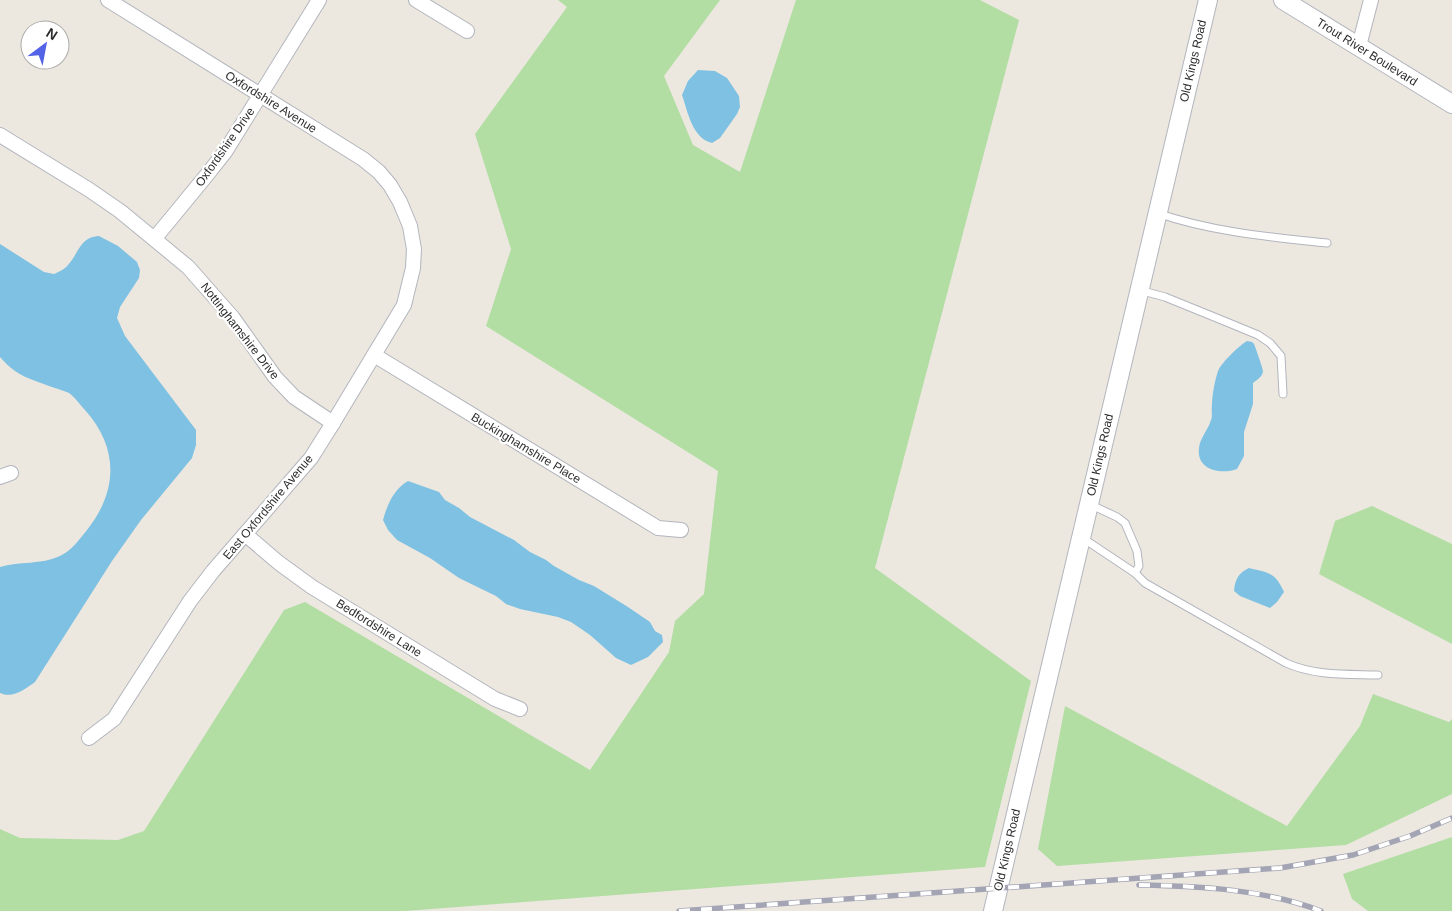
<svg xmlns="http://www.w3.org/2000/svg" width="1452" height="911" font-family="Arial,sans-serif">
  <rect width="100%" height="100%" fill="#ece8e0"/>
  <!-- green -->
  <g fill="#b2dda3">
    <polygon points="558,0 720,0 664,76 693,145 740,172 796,0 980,0 1019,20 875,568 1031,681 985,867 405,911 0,911 0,829 20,838 118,840 144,831 284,610 305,602 590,770 669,652 675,621 704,594 718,471 486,326 511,249 475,134 567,7"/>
    <polygon points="1372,506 1452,544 1452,644 1319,574 1335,521"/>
    <polygon points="1373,694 1449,722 1452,719 1452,794 1346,845 1057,866 1038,849 1065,706 1287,826 1360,726"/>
    <polygon points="1452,837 1452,911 1368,911 1352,899 1343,874"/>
  </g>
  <!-- water -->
  <g fill="#7fc1e2">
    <path d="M698 70 715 71 727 78 739 96 740 107 737 114 720 138 712 143C692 138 688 112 682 95L688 81Z"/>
    <path d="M99 236 118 246 137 262 140 270 139 278 120 307 117 318 125 336 196 430V445L192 458 141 520 112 561 35 682C25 689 13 699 0 693V567C19 561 41 565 60 556 71 551 79 540 87 530 118 491 119 448 85 410 80 405 75 397 69 393 65 391 60 390 55 388 31 379 17 377 0 357V244L44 272 54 274C59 272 65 269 68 265 79 253 80 237 99 236Z"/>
    <path d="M1247 341C1251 342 1252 341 1254 344 1255 346 1263 369 1263 371 1263 376 1257 380 1253 383V404L1244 432V456L1237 469C1221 475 1196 470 1199 448 1200 438 1208 430 1211 420 1213 416 1211 410 1212 405 1212 395 1215 380 1218 371 1222 362 1239 346 1247 341Z"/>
    <path d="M408 481 439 492 445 500 459 508 470 517 514 540 530 552 546 560 554 566 579 580 594 586 628 607 650 622 655 631 662 635 663 642 648 657 631 665 616 658 590 635 571 622 558 617 520 609 506 604 496 596 459 578 430 558 397 540 388 530 383 520C387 505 394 489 408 481Z"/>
    <path d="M1249 568C1269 573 1275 572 1284 592L1277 602 1270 608 1240 596 1234 591C1235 580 1238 573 1249 568Z"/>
  </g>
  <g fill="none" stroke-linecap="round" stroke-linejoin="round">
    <defs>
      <g id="service">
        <path d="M1157 213C1212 232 1270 237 1327 243"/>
        <polyline points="1139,290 1165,297 1229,323 1258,335 1270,343 1281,356 1283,394"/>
        <polyline points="1081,537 1135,573 1139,566 1137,551 1125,523 1117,517 1089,504"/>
        <path d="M1135 573 1145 583 1286 663C1315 676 1347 674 1378 675"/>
      </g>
      <g id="minor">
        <polyline points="416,0 467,31"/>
        <polyline points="1359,46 1371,0"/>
        <polyline points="0,135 88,189 120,211 188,267 233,318 275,377 294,397 333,423"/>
        <polyline points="155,238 206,176 225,152 319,0"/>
        <polyline points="374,355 658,528 681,530"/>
        <polyline points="0,477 11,473"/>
        <polyline points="245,534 279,563 312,587 495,699 520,709"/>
        <polyline points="89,738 114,719 190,601 213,571 311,458 333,423 404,305 413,268 414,249 410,226 400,202 390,185 379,172 363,159 108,0"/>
      </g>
      <g id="tertiary">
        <polyline points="1283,0 1452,104"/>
        <polyline points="993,911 1208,0"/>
      </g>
    </defs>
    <!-- service casing -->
    <use href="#service" stroke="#b3b5be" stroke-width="9"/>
    <!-- minor casing -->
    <use href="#minor" stroke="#b3b5be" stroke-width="16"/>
    <!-- tertiary casing -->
    <use href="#tertiary" stroke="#b3b5be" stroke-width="20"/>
    <!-- service -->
    <use href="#service" stroke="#fff" stroke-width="7"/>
    <!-- minor -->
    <use href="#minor" stroke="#fff" stroke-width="14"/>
    <!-- tertiary -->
    <use href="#tertiary" stroke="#fff" stroke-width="18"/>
    <defs>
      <g id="rail">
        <path d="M1139 885C1200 886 1263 889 1321 911"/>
        <polyline points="679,911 1280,868 1353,855 1410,836 1452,818"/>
      </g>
    </defs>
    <!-- rail casing -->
    <use href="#rail" stroke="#a3a4b4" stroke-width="5.5"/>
    <!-- rail -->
    <use href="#rail" stroke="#fff" stroke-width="4" stroke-dasharray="11" stroke-linecap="butt"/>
  </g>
  <g text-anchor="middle" stroke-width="4.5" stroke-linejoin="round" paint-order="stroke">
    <!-- street labels -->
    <g font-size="12" fill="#2c2c2c" stroke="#fff">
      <text transform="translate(1367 52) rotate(32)" y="4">Trout River Boulevard</text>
      <text transform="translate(1193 61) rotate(-77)" y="4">Old Kings Road</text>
      <text transform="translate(271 102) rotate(32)" y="4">Oxfordshire Avenue</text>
      <text transform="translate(225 147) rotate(-55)" y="4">Oxfordshire Drive</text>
      <text transform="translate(240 331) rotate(52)" y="4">Nottinghamshire Drive</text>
      <text transform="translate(526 448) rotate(31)" y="4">Buckinghamshire Place</text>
      <text transform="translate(1100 455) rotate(-77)" y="4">Old Kings Road</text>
      <text transform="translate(268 507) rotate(-50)" y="4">East Oxfordshire Avenue</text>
      <text transform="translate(379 628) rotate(32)" y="4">Bedfordshire Lane</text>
      <text transform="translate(1007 850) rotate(-77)" y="4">Old Kings Road</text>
    </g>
  </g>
  <!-- north arrow -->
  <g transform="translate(45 45) rotate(32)"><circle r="24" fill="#ffffff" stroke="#ababab"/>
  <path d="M0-4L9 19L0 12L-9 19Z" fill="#5263e7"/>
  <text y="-8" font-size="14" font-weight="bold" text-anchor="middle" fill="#2c2c2c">N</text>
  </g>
</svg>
